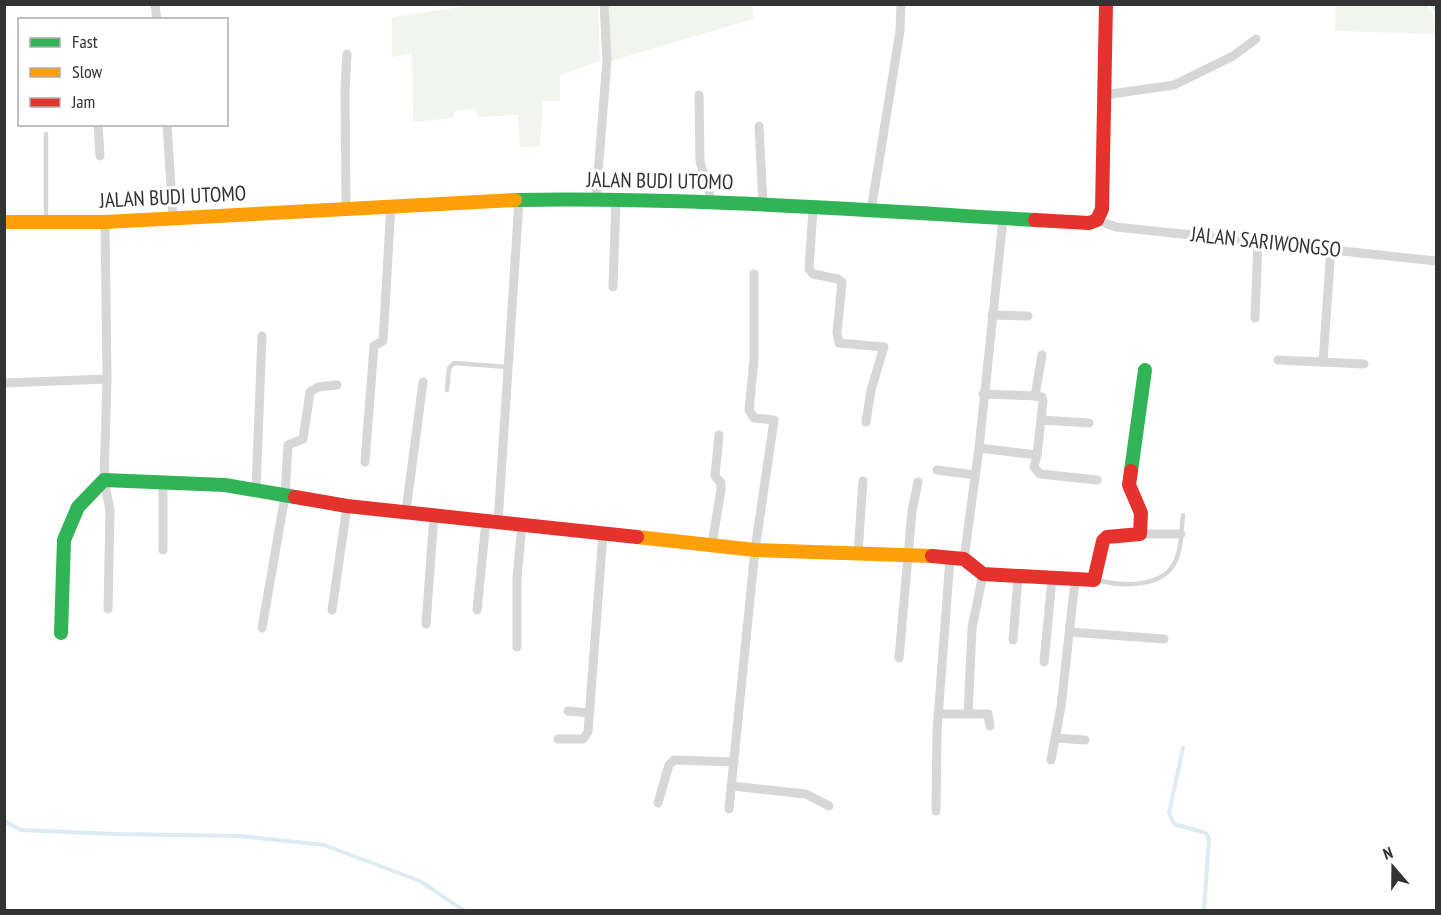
<svg xmlns="http://www.w3.org/2000/svg" width="1441" height="915" font-family="'PT Sans Narrow',sans-serif">
  <rect width="100%" height="100%" fill="#fff"/>
  <!-- green -->
  <g fill="#f1f5ed">
    <polygon points="475,5 598,5 600,61 560,75 560,101 543,101 540,146 520,147 518,115 477,117 476,109 455,111 453,118 413,122 412,53 392,57 392,17"/>
    <polygon points="608,5 752,5 753,19 611,61"/>
    <polygon points="1336,5 1426,5 1436,19 1436,34 1335,31"/>
  </g>
  <g fill="none" stroke-linecap="round" stroke-linejoin="round">
    <!-- stream -->
    <g stroke="#ddebf3" stroke-width="4">
      <polyline points="1432,4 1436,11"/>
      <polyline points="1183,748 1169,813 1174,824 1206,833 1209,839 1204,910"/>
      <polyline points="4,821 21,830 115,834 239,836 324,845 420,881 463,910"/>
    </g>
    <!-- lane -->
    <g stroke="#d7d7d7" stroke-width="4.5">
      <polyline points="46,134 46,221"/>
      <polyline points="447,390 449,368 454,363 508,367"/>
      <path d="M1097 580C1120 586 1162 589 1175 562 1182 549 1181 530 1183 515"/>
    </g>
    <!-- street -->
    <g stroke="#d7d7d7" stroke-width="9">
      <polyline points="155,4 157,20"/>
      <polyline points="699,95 700,162 712,202"/>
      <polyline points="1104,95 1174,85 1233,56 1256,39"/>
      <polyline points="98,124 100,156"/>
      <polyline points="167,124 173,218"/>
      <polyline points="759,126 763,205"/>
      <polyline points="596,199 607,60 604,4"/>
      <polyline points="346,207 345,89 347,54"/>
      <polyline points="813,209 809,269 813,274 838,279 842,282 837,333 839,343 884,347 871,390 866,422"/>
      <polyline points="871,211 900,31 901,4"/>
      <polyline points="1097,220 1116,227 1436,261"/>
      <polyline points="105,222 107,379 104,480 110,510 108,609"/>
      <polyline points="613,287 616,200"/>
      <polyline points="992,315 1028,316"/>
      <polyline points="1255,318 1258,241"/>
      <polyline points="1278,360 1364,364"/>
      <polyline points="1323,362 1331,248"/>
      <polyline points="4,383 107,379"/>
      <polyline points="1035,396 1042,355"/>
      <polyline points="1041,420 1089,423"/>
      <polyline points="979,448 1037,455 1043,401 1042,397 1035,396 983,394"/>
      <polyline points="1037,455 1034,467 1040,474 1097,480"/>
      <polyline points="365,462 374,346 383,341 391,205"/>
      <polyline points="937,470 975,475"/>
      <polyline points="256,489 262,336"/>
      <polyline points="406,511 423,382"/>
      <polyline points="498,522 519,201"/>
      <polyline points="1140,534 1181,534"/>
      <polyline points="712,544 721,490 721,483 715,476 719,435"/>
      <polyline points="163,550 163,484"/>
      <polyline points="858,553 863,481"/>
      <polyline points="964,559 979,448 1003,219"/>
      <polyline points="332,610 347,506"/>
      <polyline points="477,610 486,521"/>
      <polyline points="426,624 434,515"/>
      <polyline points="262,628 285,496 288,445 303,439 310,392 318,387 337,385"/>
      <polyline points="1070,632 1164,639"/>
      <polyline points="1013,640 1018,578"/>
      <polyline points="517,647 517,578 522,525"/>
      <polyline points="899,658 912,511 918,482"/>
      <polyline points="1044,662 1052,579"/>
      <polyline points="568,711 589,713"/>
      <polyline points="938,714 988,714 990,726"/>
      <polyline points="968,714 972,628 983,574"/>
      <polyline points="1055,738 1085,740"/>
      <polyline points="558,739 583,739 588,732 603,533"/>
      <polyline points="1051,760 1061,707 1075,580"/>
      <polyline points="732,786 806,794 829,806"/>
      <polyline points="658,803 669,765 674,760 734,762"/>
      <polyline points="729,809 755,550 774,420 754,418 749,410 754,360 754,274"/>
      <polyline points="936,811 937,731 950,559"/>
    </g>
    <!-- fast -->
    <g stroke="#30b455" stroke-width="14">
      <path d="M515 200C689 197 862 210 1035 220"/>
      <polyline points="1131,471 1145,370"/>
      <polyline points="61,633 64,540 78,507 104,480 225,485 295,497"/>
    </g>
    <!-- slow -->
    <g stroke="#ff9f0a" stroke-width="14">
      <polyline points="4,222 105,222 515,200"/>
      <polyline points="637,537 755,550 932,556"/>
    </g>
    <!-- jam -->
    <g stroke="#e5322d" stroke-width="14">
      <polyline points="1035,220 1089,223 1097,220 1102,209 1106,4"/>
      <polyline points="295,497 347,506 637,537"/>
      <polyline points="932,556 964,559 983,574 1094,580 1103,541 1107,537 1140,534 1141,513 1129,485 1131,471"/>
    </g>
  </g>
  <g text-anchor="middle" stroke-width="6" stroke-linejoin="round" paint-order="stroke">
    <!-- street labels -->
    <g font-size="21" fill="#333" stroke="#fff">
      <text transform="translate(660 181) rotate(1)" y="7">JALAN BUDI UTOMO</text>
      <text transform="translate(173 197) rotate(-3)" y="7">JALAN BUDI UTOMO</text>
      <text transform="translate(1266 242) rotate(6)" y="7">JALAN SARIWONGSO</text>
    </g>
  </g>
  <!-- border -->
  <rect width="1441" height="915" fill="none" stroke="#333333" stroke-width="12"/>
  <!-- legend -->
  <rect x="18" y="18" width="210" height="108" fill="#ffffff" stroke="#adadad" stroke-width="1.5"/>
  <rect x="30" y="38" width="30" height="9" fill="#30b455" stroke="#adadad" stroke-width="1.5"/>
  <text x="72" y="48" font-size="18" fill="#333333">Fast</text>
  <rect x="30" y="68" width="30" height="9" fill="#ff9f0a" stroke="#adadad" stroke-width="1.5"/>
  <text x="72" y="78" font-size="18" fill="#333333">Slow</text>
  <rect x="30" y="98" width="30" height="9" fill="#e5322d" stroke="#adadad" stroke-width="1.5"/>
  <text x="72" y="108" font-size="18" fill="#333333">Jam</text>
  <!-- north arrow -->
  <g transform="translate(1393 867) rotate(340)" stroke="#ffffff" stroke-width="4.5" paint-order="stroke">
  <path d="M0-4.5L10 22L0 15L-10 22Z" fill="#333333"/>
  <text y="-9" font-size="16" font-weight="bold" text-anchor="middle" fill="#333333">N</text>
  </g>
</svg>
